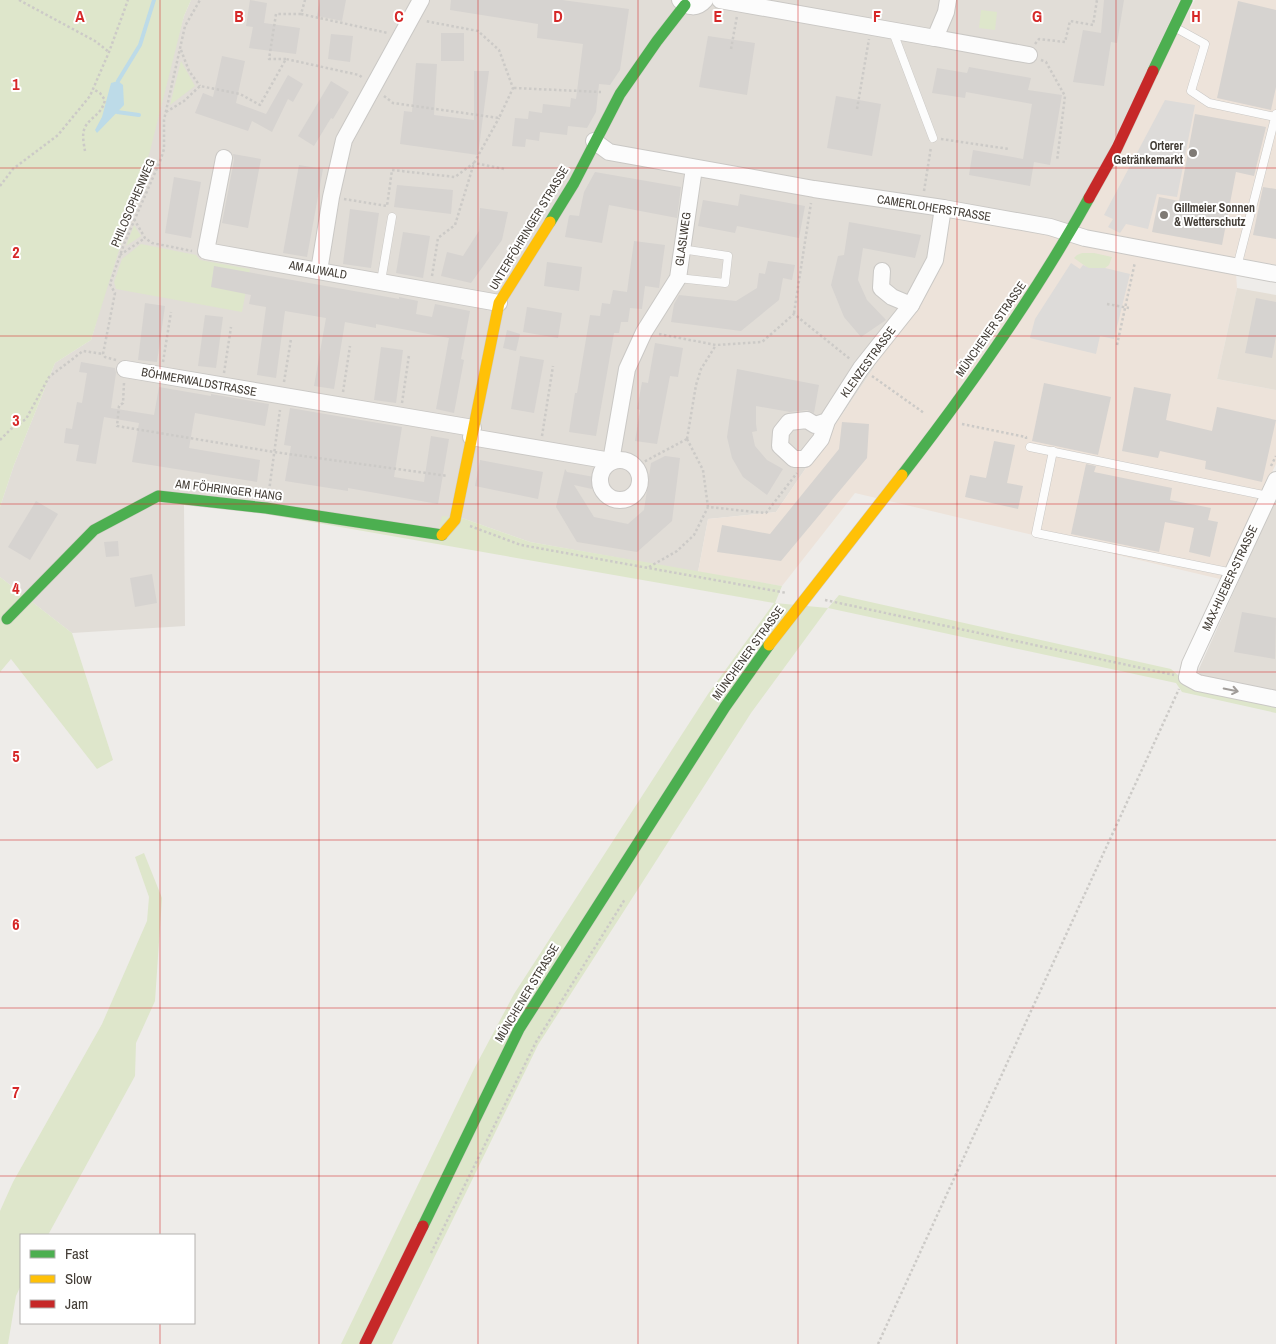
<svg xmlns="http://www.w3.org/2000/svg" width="1276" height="1344" font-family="'Archivo Narrow',sans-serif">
  <rect width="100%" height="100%" fill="#eeece9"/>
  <!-- residential -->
  <g fill="#e1ddd7">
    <polygon points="191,0 1180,0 1070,233 952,209 873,369 776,512 708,519 698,572 530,542 462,518 438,531 184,505 185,626 72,633 0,577 0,507 14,465 55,363 91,340 184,16"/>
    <polygon points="1276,498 1276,694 1202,678 1198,671"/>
  </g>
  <!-- commercial -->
  <polygon fill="#ede3da" points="1195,0 1276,0 1276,265 1235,258 1237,288 1217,379 1276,390 1276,464 1220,579 855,493 782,586 698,572 708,519 776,512 873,369 914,290 952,209 1070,233"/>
  <!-- education -->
  <polygon fill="#e4ded5" points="1237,288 1276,295 1276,390 1217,379"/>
  <!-- green -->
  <g fill="#dee6cb">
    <polygon points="0,0 191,0 184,16 150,151 91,340 55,363 14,465 0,507"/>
    <polygon points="981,10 997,12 995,30 979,28"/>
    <polygon points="181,61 195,86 170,105"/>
    <polygon points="134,225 141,236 126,246"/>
    <polygon points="141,244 196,255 200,260 250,269 242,312 116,289 114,282 122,259"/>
    <polygon points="1082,253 1094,253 1112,257 1109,265 1105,268 1088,268 1074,258 1077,255"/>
    <polygon points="266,514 438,530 442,516 462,518 530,542 782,586 775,603 828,608 839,595 1171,669 1188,684 1276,703 1276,713 1182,692 1176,683 828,608 751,713 538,1045 392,1344 341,1344 474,1069 514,994 708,694 774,603"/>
    <polygon points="0,577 72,633 113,760 97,769 11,659 0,672"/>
    <polygon points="144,853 162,898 155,1001 136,1043 135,1076 48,1235 21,1235 21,1285 16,1296 8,1344 0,1344 0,1211 13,1182 102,1024 147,921 149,897 135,857"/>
  </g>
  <!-- parking -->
  <g fill="#dddbd9">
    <polygon points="1165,100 1195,105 1177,197 1157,194 1148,229 1126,224 1120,233 1108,227 1113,219 1104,215"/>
    <polygon points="1071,263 1080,269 1083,265 1089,268 1105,268 1130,274 1114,339 1100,336 1096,354 1030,338 1035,319"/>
  </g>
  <!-- water -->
  <polygon fill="#bddbe8" points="118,81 123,85 124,105 97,133 95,130 102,117 111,83"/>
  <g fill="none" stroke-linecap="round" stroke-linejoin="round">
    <!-- stream -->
    <g stroke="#bddbe8" stroke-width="4">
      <polyline points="118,81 140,45 154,0"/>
      <polyline points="117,112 139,115"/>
    </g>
  </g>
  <!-- building -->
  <g fill="#d6d3d0">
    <polygon points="250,0 267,3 264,23 300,28 296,54 249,48 253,27 246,26"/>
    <polygon points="320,0 346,0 342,21 317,16"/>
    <polygon points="451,0 562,0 629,9 620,70 610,85 599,84 596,112 587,128 568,126 567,135 540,132 539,141 526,139 525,147 512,146 515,118 528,119 529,111 542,113 543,104 570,107 571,98 576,99 583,44 537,38 538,24 450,10"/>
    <polygon points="1104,0 1124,0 1117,43 1111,42 1104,86 1073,82 1083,30 1101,33"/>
    <polygon points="1238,1 1276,10 1276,87 1271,110 1217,98"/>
    <rect x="441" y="33" width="23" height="28"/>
    <polygon points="331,34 353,36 350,62 328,59"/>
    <polygon points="708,36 755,43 747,95 699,87"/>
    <polygon points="222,56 245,61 236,103 266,114 288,75 303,84 293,102 288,99 272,132 252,121 248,131 195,113 203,93 213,97"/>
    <polygon points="416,63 437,64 434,115 474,120 474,71 489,71 478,155 400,144 404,111 412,112"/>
    <polygon points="969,67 1031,78 1028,90 1062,95 1050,165 1034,162 1030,186 969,175 973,150 1023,159 1032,104 966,92 965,98 932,93 937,68 967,73"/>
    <polygon points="331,81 349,92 333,119 331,118 314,146 298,136"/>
    <polygon points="836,96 881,104 872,156 827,148"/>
    <polygon points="1195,114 1266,127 1254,176 1236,172 1222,245 1152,232 1159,197 1179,201"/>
    <polygon points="233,154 261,159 248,228 222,223 234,160"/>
    <polygon points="299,165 323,169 307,257 283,253"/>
    <polygon points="595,172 681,187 677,218 609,205 602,243 565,237 569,216 570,215 579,216 584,192"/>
    <polygon points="174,177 201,182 191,238 165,233"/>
    <polygon points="397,185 453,190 451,214 394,207"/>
    <polygon points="1263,187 1276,189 1276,239 1253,235"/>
    <polygon points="740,194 805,206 799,238 737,226 735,233 698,226 703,200 738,206"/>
    <polygon points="480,208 508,212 502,240 471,283 441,276 447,252 463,256 479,231"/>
    <polygon points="350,209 379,213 371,268 343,264"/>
    <polygon points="849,222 921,235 915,258 863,248 858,280 867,300 886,320 861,337 844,317 831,285 838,256 844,255"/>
    <polygon points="403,232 430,236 423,278 396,273"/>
    <polygon points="634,241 665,245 659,288 645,286 642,309 630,308 628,322 621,322 619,333 614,333 596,436 569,432 575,393 577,393 590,315 600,316 602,303 610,304 613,290 627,292"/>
    <polygon points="768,261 795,265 792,280 783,278 779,300 741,331 671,322 674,304 679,295 736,301 757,288 759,273 765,274"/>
    <polygon points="547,262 582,267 579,291 544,286"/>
    <polygon points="214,266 399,299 399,297 418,301 416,314 432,317 435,304 470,311 461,359 464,360 454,413 436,409 449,338 376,324 376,328 345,322 334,389 314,386 326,318 285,311 276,378 257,375 266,307 249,304 251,295 211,287"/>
    <polygon points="1256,298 1276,302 1276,336 1272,358 1245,353"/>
    <polygon points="145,303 165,306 157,362 138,360"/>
    <polygon points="527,307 562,313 558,338 523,332"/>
    <polygon points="205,315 223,317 216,368 198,366"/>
    <polygon points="507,330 520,334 516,351 503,348"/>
    <polygon points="655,343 683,348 678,377 670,376 657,444 635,441 640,410 637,409 642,382 648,383"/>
    <polygon points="381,347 403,350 396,403 374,400"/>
    <polygon points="520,356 544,360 534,413 511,409"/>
    <polygon points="81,362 115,368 116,373 111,408 154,415 159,387 211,396 211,394 269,404 265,426 195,413 189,448 260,460 257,482 132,462 139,423 104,417 96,464 76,461 79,445 64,443 66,428 72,429 77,402 82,403 87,373 79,372"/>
    <polygon points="737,369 819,385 814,413 807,410 790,412 756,406 756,424 757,431 752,432 755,446 767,460 783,469 767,495 743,477 732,458 727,437"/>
    <polygon points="1044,383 1111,397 1098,455 1032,441"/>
    <polygon points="1134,387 1171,394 1166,420 1212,431 1217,407 1276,420 1262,482 1205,469 1206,461 1160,451 1158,458 1122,451"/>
    <polygon points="290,408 402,427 394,477 424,482 431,436 449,439 438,504 348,488 348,491 285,481 291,446 284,445"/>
    <polygon points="842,422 869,424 867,458 781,561 717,552 722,525 770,534 839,449"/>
    <polygon points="994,441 1015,445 1007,483 1023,486 1018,509 965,497 970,475 986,478"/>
    <polygon points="665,456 680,458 672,521 637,552 577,542 556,507 565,469 567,472 594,477 592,489 574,485 594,517 628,524 644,510 651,463"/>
    <polygon points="480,460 543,472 538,499 475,486"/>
    <polygon points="1086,464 1096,466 1094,472 1172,488 1170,500 1211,508 1208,520 1218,522 1210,557 1189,552 1194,528 1165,522 1159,552 1071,534"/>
    <polygon points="36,501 58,514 30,560 8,547"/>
    <polygon points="118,541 119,556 106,557 104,542"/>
    <polygon points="152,574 157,603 135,607 130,578"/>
    <polygon points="1242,612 1276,618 1275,659 1234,652"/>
  </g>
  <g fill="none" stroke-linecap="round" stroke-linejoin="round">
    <defs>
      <g id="lane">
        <polyline points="1176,28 1205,44 1191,91 1209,103 1275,117"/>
        <polyline points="893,32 933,138"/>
        <polyline points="1237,267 1276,114"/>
        <polyline points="678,278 725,283 728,256 681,249"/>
        <polyline points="381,281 392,217"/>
        <polyline points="1030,447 1268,496"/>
        <polyline points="1053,451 1036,533 1233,573"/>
      </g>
      <g id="street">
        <path d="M680 0C688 8 697 9 705 0"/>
        <polyline points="720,0 935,38 946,12 948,0"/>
        <polyline points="935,38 1029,55"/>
        <polyline points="594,141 609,152 814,189 943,208 1050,227 1085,238 1276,274"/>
        <polyline points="224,158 206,251 499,303"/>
        <polyline points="319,271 331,197 344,140 421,0"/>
        <polyline points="882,271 881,288 892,297 911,305 935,260 943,208"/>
        <polyline points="125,369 473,428"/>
        <polyline points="827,421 815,425 807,420 789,422 781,432 780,446 794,459 805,459 821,439 827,421 861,368 911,305"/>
        <polyline points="471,437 611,461 627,369 644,332 678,278 694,168"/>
        <circle cx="620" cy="480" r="20"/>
        <polyline points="1276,480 1190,664 1187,677 1198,683 1276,699"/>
      </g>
      <g id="fast">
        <polyline points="1153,71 1187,0"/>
        <polyline points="550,222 574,183 620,94 657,41 685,5"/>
        <path d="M902 475C970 387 1035 296 1089 198"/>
        <polyline points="7,619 94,530 158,496 266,508 442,535"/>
        <polyline points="423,1226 519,1029 725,707 769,645"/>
      </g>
      <g id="slow">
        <polyline points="442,535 455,520 499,303 550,222"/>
        <polyline points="769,645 902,475"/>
      </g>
      <g id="jam">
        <polyline points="1089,198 1117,148 1153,71"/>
        <polyline points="365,1344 423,1226"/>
      </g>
    </defs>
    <!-- lane casing -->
    <use href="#lane" stroke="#cac8c5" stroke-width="9"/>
    <!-- street casing -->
    <use href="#street" stroke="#cac8c5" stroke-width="18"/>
    <!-- fast casing -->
    <use href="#fast" stroke="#cfcbc3" stroke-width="12"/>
    <!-- slow casing -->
    <use href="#slow" stroke="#cfcbc3" stroke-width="12"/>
    <!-- jam casing -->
    <use href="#jam" stroke="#cfcbc3" stroke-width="12"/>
    <!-- path -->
    <g stroke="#cccac7" stroke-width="2.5" stroke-dasharray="2.5 2.5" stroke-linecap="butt">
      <polyline points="19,0 95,41 109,52"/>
      <polyline points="301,14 388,33"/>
      <polyline points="1035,44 1039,39 1065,42 1070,21 1093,25 1097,0"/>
      <polyline points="731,49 737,16"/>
      <polyline points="181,50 189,71 200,86"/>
      <polyline points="286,59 269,59 276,14 301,14 305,0"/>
      <polyline points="1041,60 1046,62 1065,96 1057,161"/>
      <polyline points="514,88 601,92"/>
      <polyline points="384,96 393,103 499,118 513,88 499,50 478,31 425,21"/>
      <polyline points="857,109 869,39"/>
      <polyline points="166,112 184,101 200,86 240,94 260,105 286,59 359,75 363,78"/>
      <polyline points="941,139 1009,149"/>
      <path d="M85 151C84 145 82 136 84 130 88 117 101 117 105 100L100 93 93 89"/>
      <polyline points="0,186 13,169 58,135 90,96 109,52 128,0"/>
      <polyline points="924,191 931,147"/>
      <polyline points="344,199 387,206 392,170 455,177 474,163 504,169"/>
      <polyline points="134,219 145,238 152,243 192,251"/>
      <polyline points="120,255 145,238"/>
      <polyline points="432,276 438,238 455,225 474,163 499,118"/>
      <polyline points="1107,304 1129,308"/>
      <polyline points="794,313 811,203"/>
      <polyline points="659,334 716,345 762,342 794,314 850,359"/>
      <polyline points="1117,345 1135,262"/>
      <polyline points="116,360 105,357 103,354 115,293 110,284 124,244 161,159 164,149 164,120 185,26 200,0"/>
      <polyline points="163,362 171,312"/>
      <polyline points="224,373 231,327"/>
      <polyline points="872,376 924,413"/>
      <polyline points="284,382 291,339"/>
      <polyline points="124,383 123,403 119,406 117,426 274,452 448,476"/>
      <polyline points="343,392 350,346"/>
      <polyline points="402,403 409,355"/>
      <polyline points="962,424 1026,437 1026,439"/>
      <polyline points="542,436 553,366"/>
      <polyline points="687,439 696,385 701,369 716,345"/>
      <polyline points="687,439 703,470 708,507"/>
      <polyline points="0,440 11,429 26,419 49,377 83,351 103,354"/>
      <polyline points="636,466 687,439"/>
      <polyline points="1271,466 1276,456"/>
      <polyline points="269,491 280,410"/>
      <polyline points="470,526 521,545 787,593"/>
      <polyline points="649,567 677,551 694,535 708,507 766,513 797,473"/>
      <polyline points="825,600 1174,675"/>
      <polyline points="431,1253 536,1042 625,899"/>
      <polyline points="878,1344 1179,689"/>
    </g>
    <!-- lane -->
    <use href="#lane" stroke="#fcfcfc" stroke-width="8"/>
    <!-- street -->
    <use href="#street" stroke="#fcfcfc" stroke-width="16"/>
    <!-- fast -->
    <use href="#fast" stroke="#4caf50" stroke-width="11"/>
    <!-- slow -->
    <use href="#slow" stroke="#ffc107" stroke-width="11"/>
    <!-- jam -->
    <use href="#jam" stroke="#c62828" stroke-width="11"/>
  </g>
  <!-- one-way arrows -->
  <defs><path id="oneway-shaft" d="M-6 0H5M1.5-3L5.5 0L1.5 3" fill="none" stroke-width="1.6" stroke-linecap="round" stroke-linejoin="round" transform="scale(1.25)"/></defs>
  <use stroke="#a09c99" href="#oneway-shaft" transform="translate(1231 690) rotate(12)"/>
  <!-- grid -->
  <path fill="none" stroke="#d62828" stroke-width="1" stroke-opacity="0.55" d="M160 0V1235M319 0V1344M478 0V1344M638 0V1344M798 0V1344M957 0V1344M1116 0V1344M0 168H1276M0 336H1276M0 504H1276M0 672H1276M0 840H1276M0 1008H1276M0 1176H1276M160 1323V1344"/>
  <!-- markers -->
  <g fill="#7f7a75" stroke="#fff" stroke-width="2">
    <circle cx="1193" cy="153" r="5"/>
    <circle cx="1164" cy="215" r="5"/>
  </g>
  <g text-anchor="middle" stroke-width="4" stroke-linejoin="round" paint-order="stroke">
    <!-- poi labels -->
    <g font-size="12" font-weight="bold" fill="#433d36" stroke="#fff" text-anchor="end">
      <text x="1183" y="150">Orterer<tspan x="1183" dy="14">Getränkemarkt</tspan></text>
      <text x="1174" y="212" text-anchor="start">Gillmeier Sonnen<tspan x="1174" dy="14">&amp; Wetterschutz</tspan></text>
    </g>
    <!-- street labels -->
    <g font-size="12" fill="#433d36" stroke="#fff">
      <text transform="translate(133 203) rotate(-67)" y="4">PHILOSOPHENWEG</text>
      <text transform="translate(934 208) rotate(9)" y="4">CAMERLOHERSTRASSE</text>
      <text transform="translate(529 228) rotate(-59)" y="4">UNTERFÖHRINGER STRASSE</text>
      <text transform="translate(683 239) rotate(-82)" y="4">GLASLWEG</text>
      <text transform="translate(318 270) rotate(10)" y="4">AM AUWALD</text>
      <text transform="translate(991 329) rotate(-55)" y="4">MÜNCHENER STRASSE</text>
      <text transform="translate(868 362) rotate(-54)" y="4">KLENZESTRASSE</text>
      <text transform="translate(199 382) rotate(10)" y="4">BÖHMERWALDSTRASSE</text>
      <text transform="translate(229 490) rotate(7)" y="4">AM FÖHRINGER HANG</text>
      <text transform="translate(1230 578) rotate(-65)" y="4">MAX-HUEBER-STRASSE</text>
      <text transform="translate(748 653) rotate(-54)" y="4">MÜNCHENER STRASSE</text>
      <text transform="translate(527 993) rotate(-59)" y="4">MÜNCHENER STRASSE</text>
    </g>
  </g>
  <g font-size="16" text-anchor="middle" font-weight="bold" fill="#d62828" stroke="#fff" stroke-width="4" stroke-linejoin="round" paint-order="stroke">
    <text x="80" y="22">A</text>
    <text x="239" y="22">B</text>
    <text x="399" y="22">C</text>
    <text x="558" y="22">D</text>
    <text x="718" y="22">E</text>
    <text x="877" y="22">F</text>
    <text x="1037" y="22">G</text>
    <text x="1196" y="22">H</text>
    <text x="16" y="90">1</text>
    <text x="16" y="258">2</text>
    <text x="16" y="426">3</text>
    <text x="16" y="594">4</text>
    <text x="16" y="762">5</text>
    <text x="16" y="930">6</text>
    <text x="16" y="1098">7</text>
  </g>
  <!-- legend -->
  <rect x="20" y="1234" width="175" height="90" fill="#ffffff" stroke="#b4b1af"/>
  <rect x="30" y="1250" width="25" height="8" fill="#4caf50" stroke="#b4b1af"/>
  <text x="65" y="1259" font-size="15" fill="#433d36">Fast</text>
  <rect x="30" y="1275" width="25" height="8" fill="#ffc107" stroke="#b4b1af"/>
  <text x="65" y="1284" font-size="15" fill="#433d36">Slow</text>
  <rect x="30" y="1300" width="25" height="8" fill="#c62828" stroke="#b4b1af"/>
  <text x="65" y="1309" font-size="15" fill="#433d36">Jam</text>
</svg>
